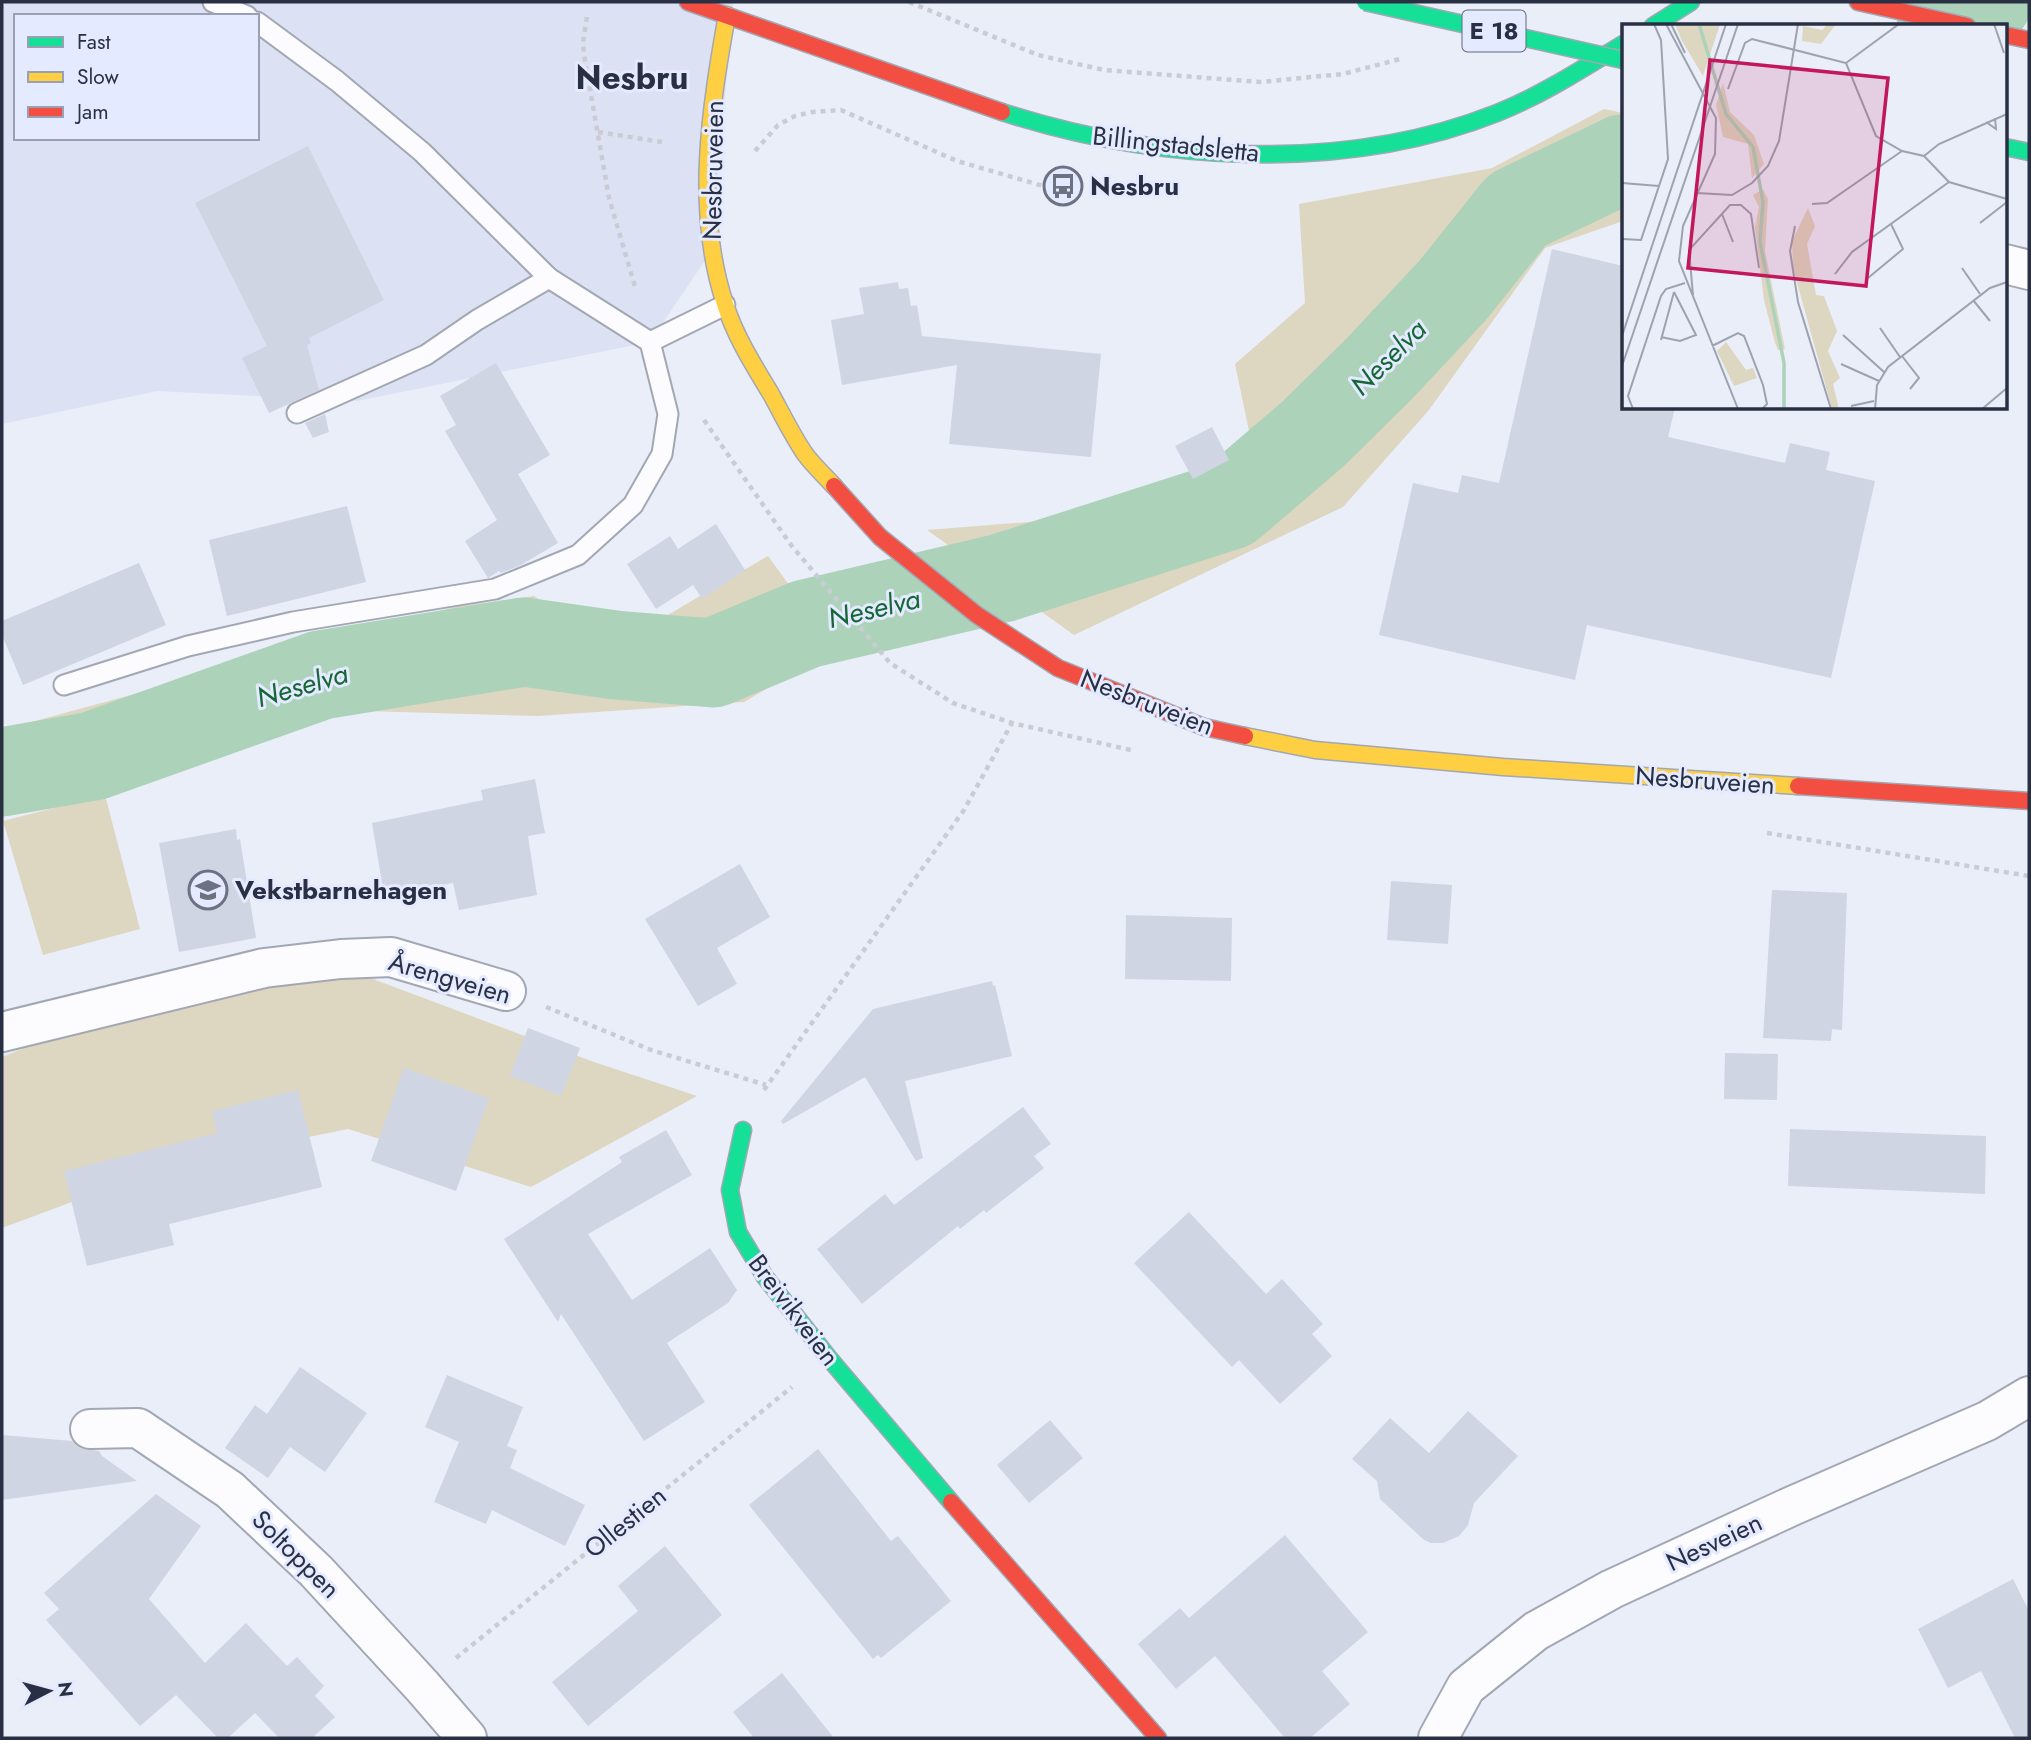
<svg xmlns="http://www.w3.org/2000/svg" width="2031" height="1740" font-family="Jost,sans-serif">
  <rect width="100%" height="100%" fill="#eaeef9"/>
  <!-- built -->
  <path fill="#dce2f3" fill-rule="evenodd" d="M2 2H733L712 250 650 342 357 401 157 391 2 424ZM16 16H257V138H16Z"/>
  <!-- green -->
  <g fill="#ddd6c0">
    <polygon points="1604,109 1623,113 1623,221 1545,248 1429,410 1343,507 1074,635 927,530 1080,518 1206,487 1254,455 1235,364 1305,303 1299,204 1492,168"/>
    <polygon points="768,556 835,648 744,702 538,716 330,710 234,729 96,787 2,804 2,730 458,606 534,596 556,611 604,614 656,622"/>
    <polygon points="105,795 140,929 43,955 3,821"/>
    <polygon points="268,974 365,976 594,1062 697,1096 531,1187 348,1129 174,1164 2,1228 2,1057 105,1015"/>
  </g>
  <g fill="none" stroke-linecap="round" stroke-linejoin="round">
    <!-- river -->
    <g stroke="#acd2b9" stroke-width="89">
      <polyline points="1941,26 1987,2"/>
      <polyline points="2,772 93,756 321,675 524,642 615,655 713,663 806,624 1002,578 1230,505 1313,434 1379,369 1453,290 1517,210 1623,159"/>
    </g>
  </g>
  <!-- building -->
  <g fill="#d0d5e4">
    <polygon points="308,146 384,300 309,338 311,343 307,345 319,390 269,413 242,358 267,346 195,203"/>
    <polygon points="1552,249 1623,266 1623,408 1675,408 1668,437 1785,463 1790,443 1830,452 1826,470 1875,481 1831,678 1587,625 1575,680 1379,635 1413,483 1458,493 1462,475 1499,483"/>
    <polygon points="898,282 899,289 908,288 911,306 917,305 922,336 1101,354 1091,457 949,444 957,365 842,385 831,320 864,314 859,288"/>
    <polygon points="496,363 550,455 518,474 558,543 521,565 501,573 499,571 488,578 465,541 497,520 445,431 456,425 440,396"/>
    <polygon points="325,414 329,432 313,438 305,423"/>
    <polygon points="1212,427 1229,460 1193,479 1175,446"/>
    <polygon points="347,506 366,582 227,616 209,540"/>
    <polygon points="716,524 745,570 702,599 693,585 656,609 627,564 670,536 678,549"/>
    <polygon points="139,563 166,625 23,685 2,635 2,621"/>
    <polygon points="535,779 545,833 528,836 537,895 459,910 453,883 384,895 372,823 483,800 481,790"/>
    <polygon points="236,829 237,840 240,839 256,938 179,952 159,843"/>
    <polygon points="740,864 770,917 717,948 737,984 698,1006 645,919"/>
    <polygon points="1391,881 1452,885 1448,944 1387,940"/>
    <polygon points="1772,890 1847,893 1842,1030 1832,1029 1831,1041 1763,1038"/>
    <polygon points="1126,915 1232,918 1231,981 1125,979"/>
    <polygon points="992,981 993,986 995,985 1012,1056 905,1081 923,1158 916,1161 865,1077 783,1124 781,1121 873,1009"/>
    <polygon points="528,1028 580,1048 561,1096 510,1076"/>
    <polygon points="1725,1053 1778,1054 1777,1100 1724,1099"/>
    <polygon points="404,1068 489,1098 456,1191 371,1161"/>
    <polygon points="298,1090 322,1187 169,1224 174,1245 87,1266 64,1171 217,1133 212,1111"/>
    <polygon points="1023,1107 1051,1144 1034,1156 1044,1168 986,1213 984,1210 960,1229 958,1226 862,1304 817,1249 885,1194 894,1205"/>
    <polygon points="1790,1129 1986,1136 1985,1194 1788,1186"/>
    <polygon points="666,1130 692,1175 588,1234 632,1300 710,1248 737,1290 728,1303 667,1343 705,1402 644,1441 561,1314 558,1322 504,1239 622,1162 619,1157"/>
    <polygon points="1189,1212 1266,1294 1282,1279 1323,1324 1312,1334 1332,1356 1280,1404 1239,1360 1232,1367 1134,1263"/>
    <polygon points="300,1367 367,1413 325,1472 290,1447 268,1478 225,1448 255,1405 267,1414"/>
    <polygon points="447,1375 523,1407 507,1446 517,1450 510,1468 585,1505 565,1546 492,1510 486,1524 434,1502 459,1442 425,1427"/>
    <polygon points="1468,1411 1518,1456 1474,1503 1468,1525 1459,1536 1443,1543 1431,1543 1424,1540 1380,1499 1377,1481 1352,1459 1390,1418 1429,1453"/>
    <polygon points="1050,1420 1083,1458 1029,1503 997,1465"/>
    <polygon points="2,1435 72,1441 80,1448 99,1451 102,1456 137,1481 2,1500"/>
    <polygon points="818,1449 891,1541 898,1536 951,1601 881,1658 878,1655 873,1659 749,1505"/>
    <polygon points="156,1494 201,1526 149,1599 205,1663 246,1623 287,1666 297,1657 324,1686 315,1696 335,1717 312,1738 279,1738 255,1713 228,1738 218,1738 176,1695 140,1726 46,1620 59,1609 44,1593"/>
    <polygon points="1285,1535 1368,1632 1322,1671 1350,1704 1310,1738 1285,1738 1215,1656 1176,1689 1138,1644 1180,1608 1189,1618"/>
    <polygon points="665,1546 722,1615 588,1726 552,1682 638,1611 618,1586"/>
    <polygon points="2013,1579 2029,1611 2029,1738 2015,1738 1981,1671 1948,1688 1918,1629"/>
    <polygon points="782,1673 834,1738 754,1738 733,1712"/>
  </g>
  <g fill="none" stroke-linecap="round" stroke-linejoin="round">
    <defs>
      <g id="lane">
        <polyline points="213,2 247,16"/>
        <polyline points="650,342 725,305"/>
        <polyline points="297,413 426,355 477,320 549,278"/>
        <polyline points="64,685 188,646 293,622 495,589 578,555 633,505 662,454 668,414 650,342 549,278 422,152 337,81 257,22"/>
      </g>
      <g id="street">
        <polyline points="2005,264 2029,270"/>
        <polyline points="2,1032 264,968 341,959 391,957 506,991"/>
        <polyline points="90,1429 138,1428 230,1490 316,1571 422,1686 467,1738"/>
        <polyline points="1438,1738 1466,1687 1536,1631 1612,1589 1792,1506 1987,1421 2029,1396"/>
      </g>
      <g id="fast">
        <polyline points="1653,26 1691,2"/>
        <path d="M1002 112C1157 162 1343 174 1497 113 1542 95 1582 69 1623 44"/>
        <polyline points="2005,147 2029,152"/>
        <polyline points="743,1130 730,1190 738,1232 765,1277 828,1357 951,1502"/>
      </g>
      <g id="slow">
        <path d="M727 15C710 110 694 210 725 304 735 336 754 366 771 394 782 414 792 435 805 454 813 465 824 475 834 486"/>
        <polyline points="1245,736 1315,750 1503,767 1798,786"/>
      </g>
      <g id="jam">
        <polyline points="688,2 1002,112"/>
        <polyline points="1858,2 1967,26"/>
        <polyline points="2005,35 2029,40"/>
        <polyline points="834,486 880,537 977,615 1058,668 1204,727 1245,736"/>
        <polyline points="1798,786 2029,801"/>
        <polyline points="951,1502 1158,1738"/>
      </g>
    </defs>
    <!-- lane casing -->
    <use href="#lane" stroke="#a2a7b4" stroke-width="23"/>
    <!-- street casing -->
    <use href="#street" stroke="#a2a7b4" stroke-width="42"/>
    <!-- fast casing -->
    <use href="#fast" stroke="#a2a7b4" stroke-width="19"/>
    <!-- slow casing -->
    <use href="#slow" stroke="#a2a7b4" stroke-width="19"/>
    <!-- jam casing -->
    <use href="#jam" stroke="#a2a7b4" stroke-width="19"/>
    <!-- path -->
    <g stroke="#cbccd3" stroke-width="4.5" stroke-dasharray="5 5" stroke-linecap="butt">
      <polyline points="909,2 1038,55 1104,70 1260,82 1343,74 1400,59"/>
      <polyline points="587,17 583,42 584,55 609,198 636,290"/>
      <polyline points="598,132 662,142"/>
      <polyline points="755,151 778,125 795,116 812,112 841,110 957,161 1057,190"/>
      <polyline points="704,420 791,545 890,663 953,703 1012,723 1131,750"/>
      <polyline points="1767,833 2029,876"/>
      <polyline points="546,1007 651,1050 766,1085"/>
      <polyline points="764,1090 964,810 1012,723"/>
      <polyline points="456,1658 792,1387"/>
    </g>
    <!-- lane -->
    <use href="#lane" stroke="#fcfcfe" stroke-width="19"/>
    <!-- street -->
    <use href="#street" stroke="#fcfcfe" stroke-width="38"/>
    <!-- fast -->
    <use href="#fast" stroke="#16e098" stroke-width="16"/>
    <!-- slow -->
    <use href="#slow" stroke="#ffcf43" stroke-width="16"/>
    <!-- jam -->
    <use href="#jam" stroke="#f24e42" stroke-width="16"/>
    <defs>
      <polyline id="fast-bridge" points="1365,2 1623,60"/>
    </defs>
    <!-- fast-bridge casing -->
    <use href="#fast-bridge" stroke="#a2a7b4" stroke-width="19" stroke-linecap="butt"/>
    <!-- fast-bridge -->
    <use href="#fast-bridge" stroke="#16e098" stroke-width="16"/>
  </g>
  <!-- icons -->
  <defs>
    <symbol id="bus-ring" viewBox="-11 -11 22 22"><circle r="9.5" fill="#e4eaff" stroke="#6d7283" stroke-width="1.5"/><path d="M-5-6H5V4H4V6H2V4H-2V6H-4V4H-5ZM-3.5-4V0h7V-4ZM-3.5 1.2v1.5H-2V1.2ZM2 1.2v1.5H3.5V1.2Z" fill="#6d7283"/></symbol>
    <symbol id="school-ring" viewBox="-11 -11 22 22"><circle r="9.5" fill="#e4eaff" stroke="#6d7283" stroke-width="1.5"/><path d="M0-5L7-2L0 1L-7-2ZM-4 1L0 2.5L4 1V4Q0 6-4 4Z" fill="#6d7283"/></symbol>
  </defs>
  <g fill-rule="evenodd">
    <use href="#bus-ring" x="1041" y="164" width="44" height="44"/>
    <use href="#school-ring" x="186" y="868" width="44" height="44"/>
  </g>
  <g text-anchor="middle" stroke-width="6" stroke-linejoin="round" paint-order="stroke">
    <!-- shield labels -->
    <rect fill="#e4eaff" stroke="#62687b" stroke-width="2" x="1462.5" y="10.5" width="63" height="41" rx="5"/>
    <g font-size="24" font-weight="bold" fill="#2a3043">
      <text x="1494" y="39">E 18</text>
    </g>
    <!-- street labels -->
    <g font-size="26" fill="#2a3043" stroke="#e4eaff">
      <text transform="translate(1176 144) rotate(6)" y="9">Billingstadsletta</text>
      <text transform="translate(713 170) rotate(-89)" y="9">Nesbruveien</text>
      <text transform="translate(1147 702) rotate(21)" y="9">Nesbruveien</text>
      <text transform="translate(1705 780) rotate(4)" y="9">Nesbruveien</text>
      <text transform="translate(450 978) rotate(16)" y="9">Årengveien</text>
      <text transform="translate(794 1310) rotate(53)" y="9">Breivikveien</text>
      <text transform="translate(625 1522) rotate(-39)" y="9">Ollestien</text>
      <text transform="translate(1714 1542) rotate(-25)" y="9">Nesveien</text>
      <text transform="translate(296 1554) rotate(45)" y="9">Soltoppen</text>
    </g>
    <!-- poi labels -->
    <g font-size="26" font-weight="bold" fill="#2a3043" stroke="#e4eaff" text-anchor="start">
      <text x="1090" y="195">Nesbru</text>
      <text x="235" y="899">Vekstbarnehagen</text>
    </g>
    <!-- water labels -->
    <g font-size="28" font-style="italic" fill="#176736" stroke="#e4eaff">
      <text transform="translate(1388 357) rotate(-45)" y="10">Neselva</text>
      <text transform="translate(874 608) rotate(-13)" y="10">Neselva</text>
      <text transform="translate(302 685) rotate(-16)" y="10">Neselva</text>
    </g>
    <!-- district labels -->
    <g font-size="33" font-weight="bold" fill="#2a3043" stroke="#e4eaff">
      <text x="632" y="89">Nesbru</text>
    </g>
  </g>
  <!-- overview -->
  <g transform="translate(1622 24)">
    <rect width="385" height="385" fill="#eaeef9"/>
    <path d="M53 0H98L81 52 60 17ZM206 0H214L199 20 180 17 181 2 200 6ZM101 59 108 88 132 111 142 140 130 154 126 120 101 113 94 81ZM141 165 146 175 143 227 163 325 156 326 153 319 142 276 133 203 137 183 131 171ZM186 184 193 202 185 220 194 271 202 272 215 307 206 327 218 354 211 360 217 385H210L171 244 170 217ZM104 318 124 346 131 344 135 354 112 362 95 327Z" fill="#ddd6c0"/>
    <path fill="none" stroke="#acd2b9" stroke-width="3.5" d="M77 0 104 90 131 123 141 178 138 218 162 339V385"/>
    <path fill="none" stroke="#9da2b0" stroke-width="2" d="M44 0 94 94 93 130 61 202 57 237 116 385M49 0 63 29M372 0 382 29M0 12V44M224 39 277 0M106 65 123 19 130 15 224 39 254 112 280 127 302 132 327 158 385 175M364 98 374 105 373 94M302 132 317 120 385 90M0 159 37 162M75 169 110 171 130 159 146 142 157 117 176 0M190 180 205 179 280 127M100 190 111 218M358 199 385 178M173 202 168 227 176 278 209 385M0 215 19 216 46 135 39 16 32 0M340 244 358 270M213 250 230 228 327 158M246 254 281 225 269 200M71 271 67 226 108 181H119L129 190 137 244M351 276 368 297M258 304 278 333M221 311 262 348M0 312 104 0M39 313 58 317 74 311 52 268M39 316 52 268M90 322 116 309 122 312 141 361 145 380 140 385M280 332 297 354 288 365M219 340 257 357M0 342 116 0M229 382 252 377M11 385 6 372 39 272 44 265 63 259M253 385 255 361 266 343 368 264 385 258M360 385 385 364"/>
    <path fill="#c2185b" fill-opacity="0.15" stroke="#c2185b" stroke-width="3.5" d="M88 36 266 54 244 262 66 244Z"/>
    <rect width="385" height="385" fill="none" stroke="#2a3043" stroke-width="3.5"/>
  </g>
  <!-- border -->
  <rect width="2031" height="1740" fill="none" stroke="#2a3043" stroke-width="7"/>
  <!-- legend -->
  <rect x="14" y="14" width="245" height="126" fill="#e4eaff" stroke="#9aa0b4" stroke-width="2"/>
  <rect x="28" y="37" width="35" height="10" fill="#16e098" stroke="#9aa0b4" stroke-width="2"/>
  <text x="77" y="49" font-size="21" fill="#2a3043">Fast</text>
  <rect x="28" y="72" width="35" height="10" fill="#ffcf43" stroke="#9aa0b4" stroke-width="2"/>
  <text x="77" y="84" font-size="21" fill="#2a3043">Slow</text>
  <rect x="28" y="107" width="35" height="10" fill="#f24e42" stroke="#9aa0b4" stroke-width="2"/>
  <text x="77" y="119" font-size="21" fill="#2a3043">Jam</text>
  <!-- north arrow -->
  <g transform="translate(49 1691) rotate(84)" stroke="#e4eaff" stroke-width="5" paint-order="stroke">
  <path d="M0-5L12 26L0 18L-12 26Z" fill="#2a3043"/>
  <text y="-10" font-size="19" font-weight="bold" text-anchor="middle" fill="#2a3043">N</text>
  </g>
</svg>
